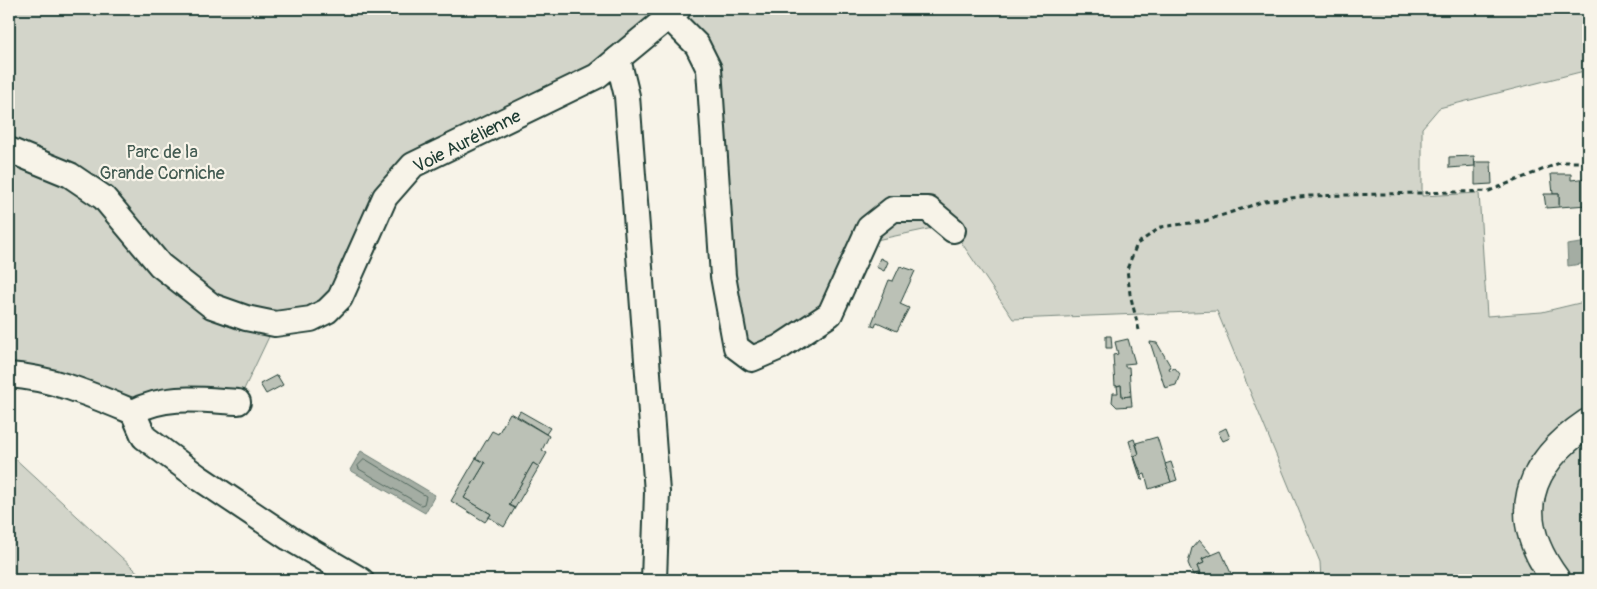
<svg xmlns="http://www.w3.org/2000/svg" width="1597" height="589" font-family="Pangolin,sans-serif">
  <rect width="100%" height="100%" fill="#f7f3e8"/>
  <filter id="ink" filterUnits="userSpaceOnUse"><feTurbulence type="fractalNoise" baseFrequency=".02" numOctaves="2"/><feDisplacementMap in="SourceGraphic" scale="10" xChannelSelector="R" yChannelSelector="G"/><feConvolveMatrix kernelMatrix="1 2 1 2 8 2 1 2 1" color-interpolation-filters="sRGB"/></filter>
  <g filter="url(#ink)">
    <!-- green -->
    <g fill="#d3d5ca" stroke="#79897f">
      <polygon points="9,9 1588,9 1588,70 1439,108 1422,128 1422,196 1479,193 1487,316 1542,312 1588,301 1588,580 1321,580 1320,562 1217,311 1013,319 953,230 947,225 862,243 830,314 780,347 736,347 709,69 678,26 413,165 340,298 275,324 238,402 150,403 9,375"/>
      <polygon points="9,453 146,580 9,580"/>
    </g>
    <!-- water -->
    <g fill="#a4ada3" stroke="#6f8077">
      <polygon points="1588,242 1588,263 1568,266 1567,245"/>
      <polygon points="361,451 435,495 425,513 350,470"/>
    </g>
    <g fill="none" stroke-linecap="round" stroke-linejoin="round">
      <!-- shore -->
      <polygon stroke="#546a60" stroke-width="1" points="365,459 426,496 424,504 421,505 359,469 358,466"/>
    </g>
    <!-- building -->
    <g fill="#bbc1b6" stroke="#1f3d34">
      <polygon points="1474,156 1475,166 1449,168 1449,157"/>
      <polygon points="1475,162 1491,162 1492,184 1475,185"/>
      <polygon points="1551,174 1571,174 1571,180 1588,178 1588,205 1559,207 1559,194 1553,194"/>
      <polygon points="1544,194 1559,194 1559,207 1546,208"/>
      <polygon points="880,258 888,262 884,271 876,267"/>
      <polygon points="900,266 915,271 900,304 909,308 897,331 877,322 875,327 872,326 872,323 889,280 893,281"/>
      <polygon points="1106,336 1111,336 1112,348 1106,348"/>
      <polygon points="1128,339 1135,363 1125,364 1125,367 1129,367 1131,396 1122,397 1121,385 1115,386 1113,355 1118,354 1115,342"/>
      <polygon points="1150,342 1157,343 1171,367 1169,368 1170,370 1175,368 1180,374 1176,385 1165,388"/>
      <polygon points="277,375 283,385 266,394 260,384"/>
      <polygon points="1121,385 1122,397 1131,396 1132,406 1117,407 1112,402 1113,393 1118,393 1117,386"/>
      <polygon points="520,411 550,428 546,434 517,416"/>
      <polygon points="510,413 549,436 542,450 547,453 539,467 533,463 509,505 515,508 504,527 489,517 491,514 464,498 485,463 476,458 492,431 498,434"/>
      <polygon points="1226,428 1230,438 1223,441 1218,432"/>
      <polygon points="1157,437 1171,482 1149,489 1145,474 1142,475 1140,468 1138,469 1134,456 1139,454 1136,443"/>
      <polygon points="1134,439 1139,454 1134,456 1143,479 1141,480 1129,441"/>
      <polygon points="476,458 485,463 464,498 491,514 485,522 451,501"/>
      <polygon points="1171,462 1177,480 1171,482 1165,464"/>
      <polygon points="533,463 539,467 515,508 509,505"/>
      <polygon points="1199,540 1212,555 1202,559 1204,563 1197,566 1200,572 1193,575 1188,563 1192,548"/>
      <polygon points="1221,551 1234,580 1198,580 1196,576 1200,574 1197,566 1204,563 1202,559"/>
    </g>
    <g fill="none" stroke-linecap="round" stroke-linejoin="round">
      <defs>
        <g id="minor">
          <polyline points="668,16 697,45 709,69 723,276 736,347 752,359 780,347 830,314 869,228 893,209 928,209 953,230"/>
          <polyline points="618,59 627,96 657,492 654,580"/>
          <polyline points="9,150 70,175 104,198 160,265 212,306 246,318 275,324 311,319 327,311 340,298 385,197 413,165 597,76 678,9"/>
          <path d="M9 375C53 378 92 395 133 412"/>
          <path d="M238 402C202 400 166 394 133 412L144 437 198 477 289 538 361 580"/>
        </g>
        <path id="major" d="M1556 580C1509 517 1526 465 1588 423"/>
      </defs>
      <!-- minor casing -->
      <use href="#minor" stroke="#1f3d34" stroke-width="28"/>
      <!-- major casing -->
      <use href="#major" stroke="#1f3d34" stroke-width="31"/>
      <!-- path -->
      <polyline stroke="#1f3d34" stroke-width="3" stroke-dasharray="5 4" stroke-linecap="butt" points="1139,330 1130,294 1127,269 1137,244 1161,227 1205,221 1265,201 1309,196 1489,191 1562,162 1588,162"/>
      <!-- minor -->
      <use href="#minor" stroke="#f7f3e8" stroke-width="24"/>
      <!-- major -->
      <use href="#major" stroke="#f7f3e8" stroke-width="28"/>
    </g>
  </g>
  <g text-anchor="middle" stroke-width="4.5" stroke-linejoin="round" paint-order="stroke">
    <!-- street labels -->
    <g font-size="18" fill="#1f3d34" stroke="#f7f3e8">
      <text transform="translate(467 141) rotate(-27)" y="6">Voie Aurélienne</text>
    </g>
    <!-- park labels -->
    <g font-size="18" fill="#435b52" stroke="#f7f3e8">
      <text x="162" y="158">Parc de la<tspan x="162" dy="21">Grande Corniche</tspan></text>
    </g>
  </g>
  <!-- margin -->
  <rect width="1597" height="589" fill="none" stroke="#f7f3e8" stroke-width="30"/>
  <rect x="15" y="15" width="1567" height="559" fill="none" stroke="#1f3d34" stroke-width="2" filter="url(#ink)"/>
</svg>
